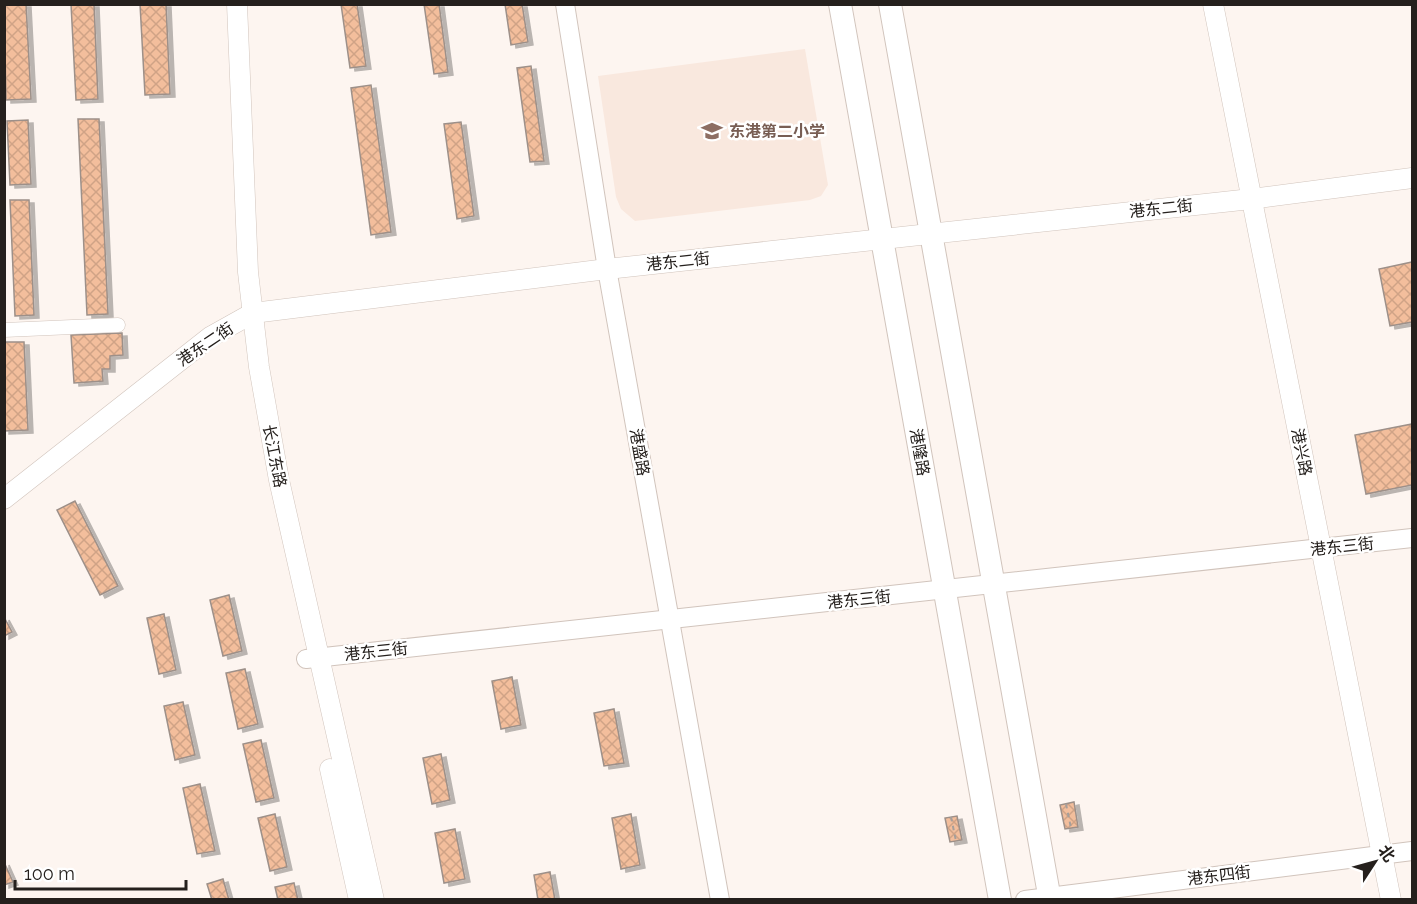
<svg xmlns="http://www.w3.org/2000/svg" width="1417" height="904" font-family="Raleway,'Noto Sans SC',sans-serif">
  <defs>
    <pattern id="building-cross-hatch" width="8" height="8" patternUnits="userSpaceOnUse" patternTransform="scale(1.5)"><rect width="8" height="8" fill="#f3be9c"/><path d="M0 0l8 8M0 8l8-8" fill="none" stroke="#d0a386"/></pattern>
    <filter id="shadow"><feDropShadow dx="5" dy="3" stdDeviation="0" flood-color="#0004"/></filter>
  </defs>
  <rect width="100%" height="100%" fill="#fdf5f0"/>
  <!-- built -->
  <polygon fill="#f9e8de" points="805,49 828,185 821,196 810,200 635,221 621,209 616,197 598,76"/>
  <!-- building -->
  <g fill="url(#building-cross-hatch)" stroke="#9d9089" stroke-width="1.5" filter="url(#shadow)">
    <polygon points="4,4 26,4 31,99 6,100"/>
    <polygon points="71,4 94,4 98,99 76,100"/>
    <polygon points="140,4 166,4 170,94 145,95"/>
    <polygon points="341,4 357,4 366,66 350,68"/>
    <polygon points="424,4 439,4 448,72 434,74"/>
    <polygon points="505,4 522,4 528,42 511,45"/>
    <polygon points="531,66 544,161 530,162 517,68"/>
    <polygon points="371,85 391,232 371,235 351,88"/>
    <polygon points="78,119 99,119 108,314 87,315"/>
    <polygon points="28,120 31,184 10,185 7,121"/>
    <polygon points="461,122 474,216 457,219 444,124"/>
    <polygon points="10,200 29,200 34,315 15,316"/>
    <polygon points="1412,262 1412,322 1390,326 1379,269"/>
    <polygon points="122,333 123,355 110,356 110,369 102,369 103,381 74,383 71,335"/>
    <polygon points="4,342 24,342 28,430 4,431"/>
    <polygon points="1412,424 1412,485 1366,494 1355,435"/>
    <polygon points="75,501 118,586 100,595 57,510"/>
    <polygon points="229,595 242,651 223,656 210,600"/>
    <polygon points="164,614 176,670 159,674 147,618"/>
    <polygon points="4,617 12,632 4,636"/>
    <polygon points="245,669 258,724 238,729 226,673"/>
    <polygon points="512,677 521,725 501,729 492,681"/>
    <polygon points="183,702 195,755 175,760 164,706"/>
    <polygon points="614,709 624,763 604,766 594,713"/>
    <polygon points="261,740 274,798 256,802 243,744"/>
    <polygon points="441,754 450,800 432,804 423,758"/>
    <polygon points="200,784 215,851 197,854 183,788"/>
    <polygon points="1074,802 1078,827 1065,829 1060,805"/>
    <polygon points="275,814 287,867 270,871 258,818"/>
    <polygon points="631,814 640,865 621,869 612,818"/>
    <polygon points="957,816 962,840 950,842 945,818"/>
    <polygon points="455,829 465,879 444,883 435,833"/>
    <polygon points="4,862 13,882 4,885"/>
    <polygon points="550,872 555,900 538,900 534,875"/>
    <polygon points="223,879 229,900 212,900 207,884"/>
    <polygon points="294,883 298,900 278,900 275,887"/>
  </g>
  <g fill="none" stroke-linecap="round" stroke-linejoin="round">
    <defs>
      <polyline id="minor" points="4,330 118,325"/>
      <g id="tertiary">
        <polyline points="565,4 607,269 720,900"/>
        <polyline points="306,659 1412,538"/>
        <polyline points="1025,900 1412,851"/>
      </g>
      <g id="secondary">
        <polyline points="237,4 248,272 259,367 279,480 374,900"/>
        <polyline points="1213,4 1391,900"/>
        <polyline points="4,499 210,337 253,313 607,269 1251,199 1412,178"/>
        <polyline points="330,769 359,900"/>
      </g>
      <g id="primary">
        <polyline points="840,4 1000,900"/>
        <polyline points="890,4 1050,900"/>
      </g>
    </defs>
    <!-- minor casing -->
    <use href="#minor" stroke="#d1c4bc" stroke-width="15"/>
    <!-- tertiary casing -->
    <use href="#tertiary" stroke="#d1c4bc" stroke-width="20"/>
    <!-- secondary casing -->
    <use href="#secondary" stroke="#d1c4bc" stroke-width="21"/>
    <!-- primary casing -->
    <use href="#primary" stroke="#d1c4bc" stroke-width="24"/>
    <!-- path -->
    <g stroke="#a69f9b" stroke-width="2" stroke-dasharray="4.5 4.5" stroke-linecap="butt">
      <polyline points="1066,804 1071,828"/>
      <polyline points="951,817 956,841"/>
    </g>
    <!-- minor -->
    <use href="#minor" stroke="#fff" stroke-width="14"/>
    <!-- tertiary -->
    <use href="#tertiary" stroke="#fff" stroke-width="18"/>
    <!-- secondary -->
    <use href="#secondary" stroke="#fff" stroke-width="20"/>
    <!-- primary -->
    <use href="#primary" stroke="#fff" stroke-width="22"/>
  </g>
  <!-- icons -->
  <defs>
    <symbol id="school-bare" viewBox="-9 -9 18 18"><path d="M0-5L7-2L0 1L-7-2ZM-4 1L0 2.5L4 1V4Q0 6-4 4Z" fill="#8d6e63" stroke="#fff" stroke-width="2.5" paint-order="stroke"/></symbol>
  </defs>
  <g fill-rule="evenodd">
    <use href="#school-bare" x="697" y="116" width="30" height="30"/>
  </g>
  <g text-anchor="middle" stroke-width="5" stroke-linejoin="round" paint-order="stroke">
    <!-- education labels -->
    <g font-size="16" font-weight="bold" fill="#785e54" stroke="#fff" text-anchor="start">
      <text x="729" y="137">东港第二小学</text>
    </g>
    <!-- street labels -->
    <g font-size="16" fill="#25201d" stroke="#fff">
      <text transform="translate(1161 208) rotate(-6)" y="6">港东二街</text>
      <text transform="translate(678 261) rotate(-6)" y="6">港东二街</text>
      <text transform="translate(205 344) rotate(-34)" y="6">港东二街</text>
      <text transform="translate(640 452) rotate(80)" y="6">港盛路</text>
      <text transform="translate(920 452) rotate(80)" y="6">港隆路</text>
      <text transform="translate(1302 452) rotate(79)" y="6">港兴路</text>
      <text transform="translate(275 456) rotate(79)" y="6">长江东路</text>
      <text transform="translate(1342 546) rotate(-6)" y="6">港东三街</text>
      <text transform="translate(859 599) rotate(-6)" y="6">港东三街</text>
      <text transform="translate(376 651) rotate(-6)" y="6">港东三街</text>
      <text transform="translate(1219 875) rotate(-7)" y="6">港东四街</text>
    </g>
  </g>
  <!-- border -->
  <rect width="1417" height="904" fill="none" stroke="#25201d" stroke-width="12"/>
  <!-- north arrow -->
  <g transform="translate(1375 862) rotate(54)" stroke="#ffffff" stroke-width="4.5" paint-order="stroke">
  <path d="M0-4.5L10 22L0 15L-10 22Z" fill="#25201d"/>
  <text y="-9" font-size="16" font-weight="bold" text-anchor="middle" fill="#25201d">北</text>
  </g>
  <!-- scale -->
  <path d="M15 880v9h171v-9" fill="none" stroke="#25201d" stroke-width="3"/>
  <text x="24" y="880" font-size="18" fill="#25201d" stroke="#ffffff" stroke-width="4.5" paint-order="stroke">100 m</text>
</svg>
